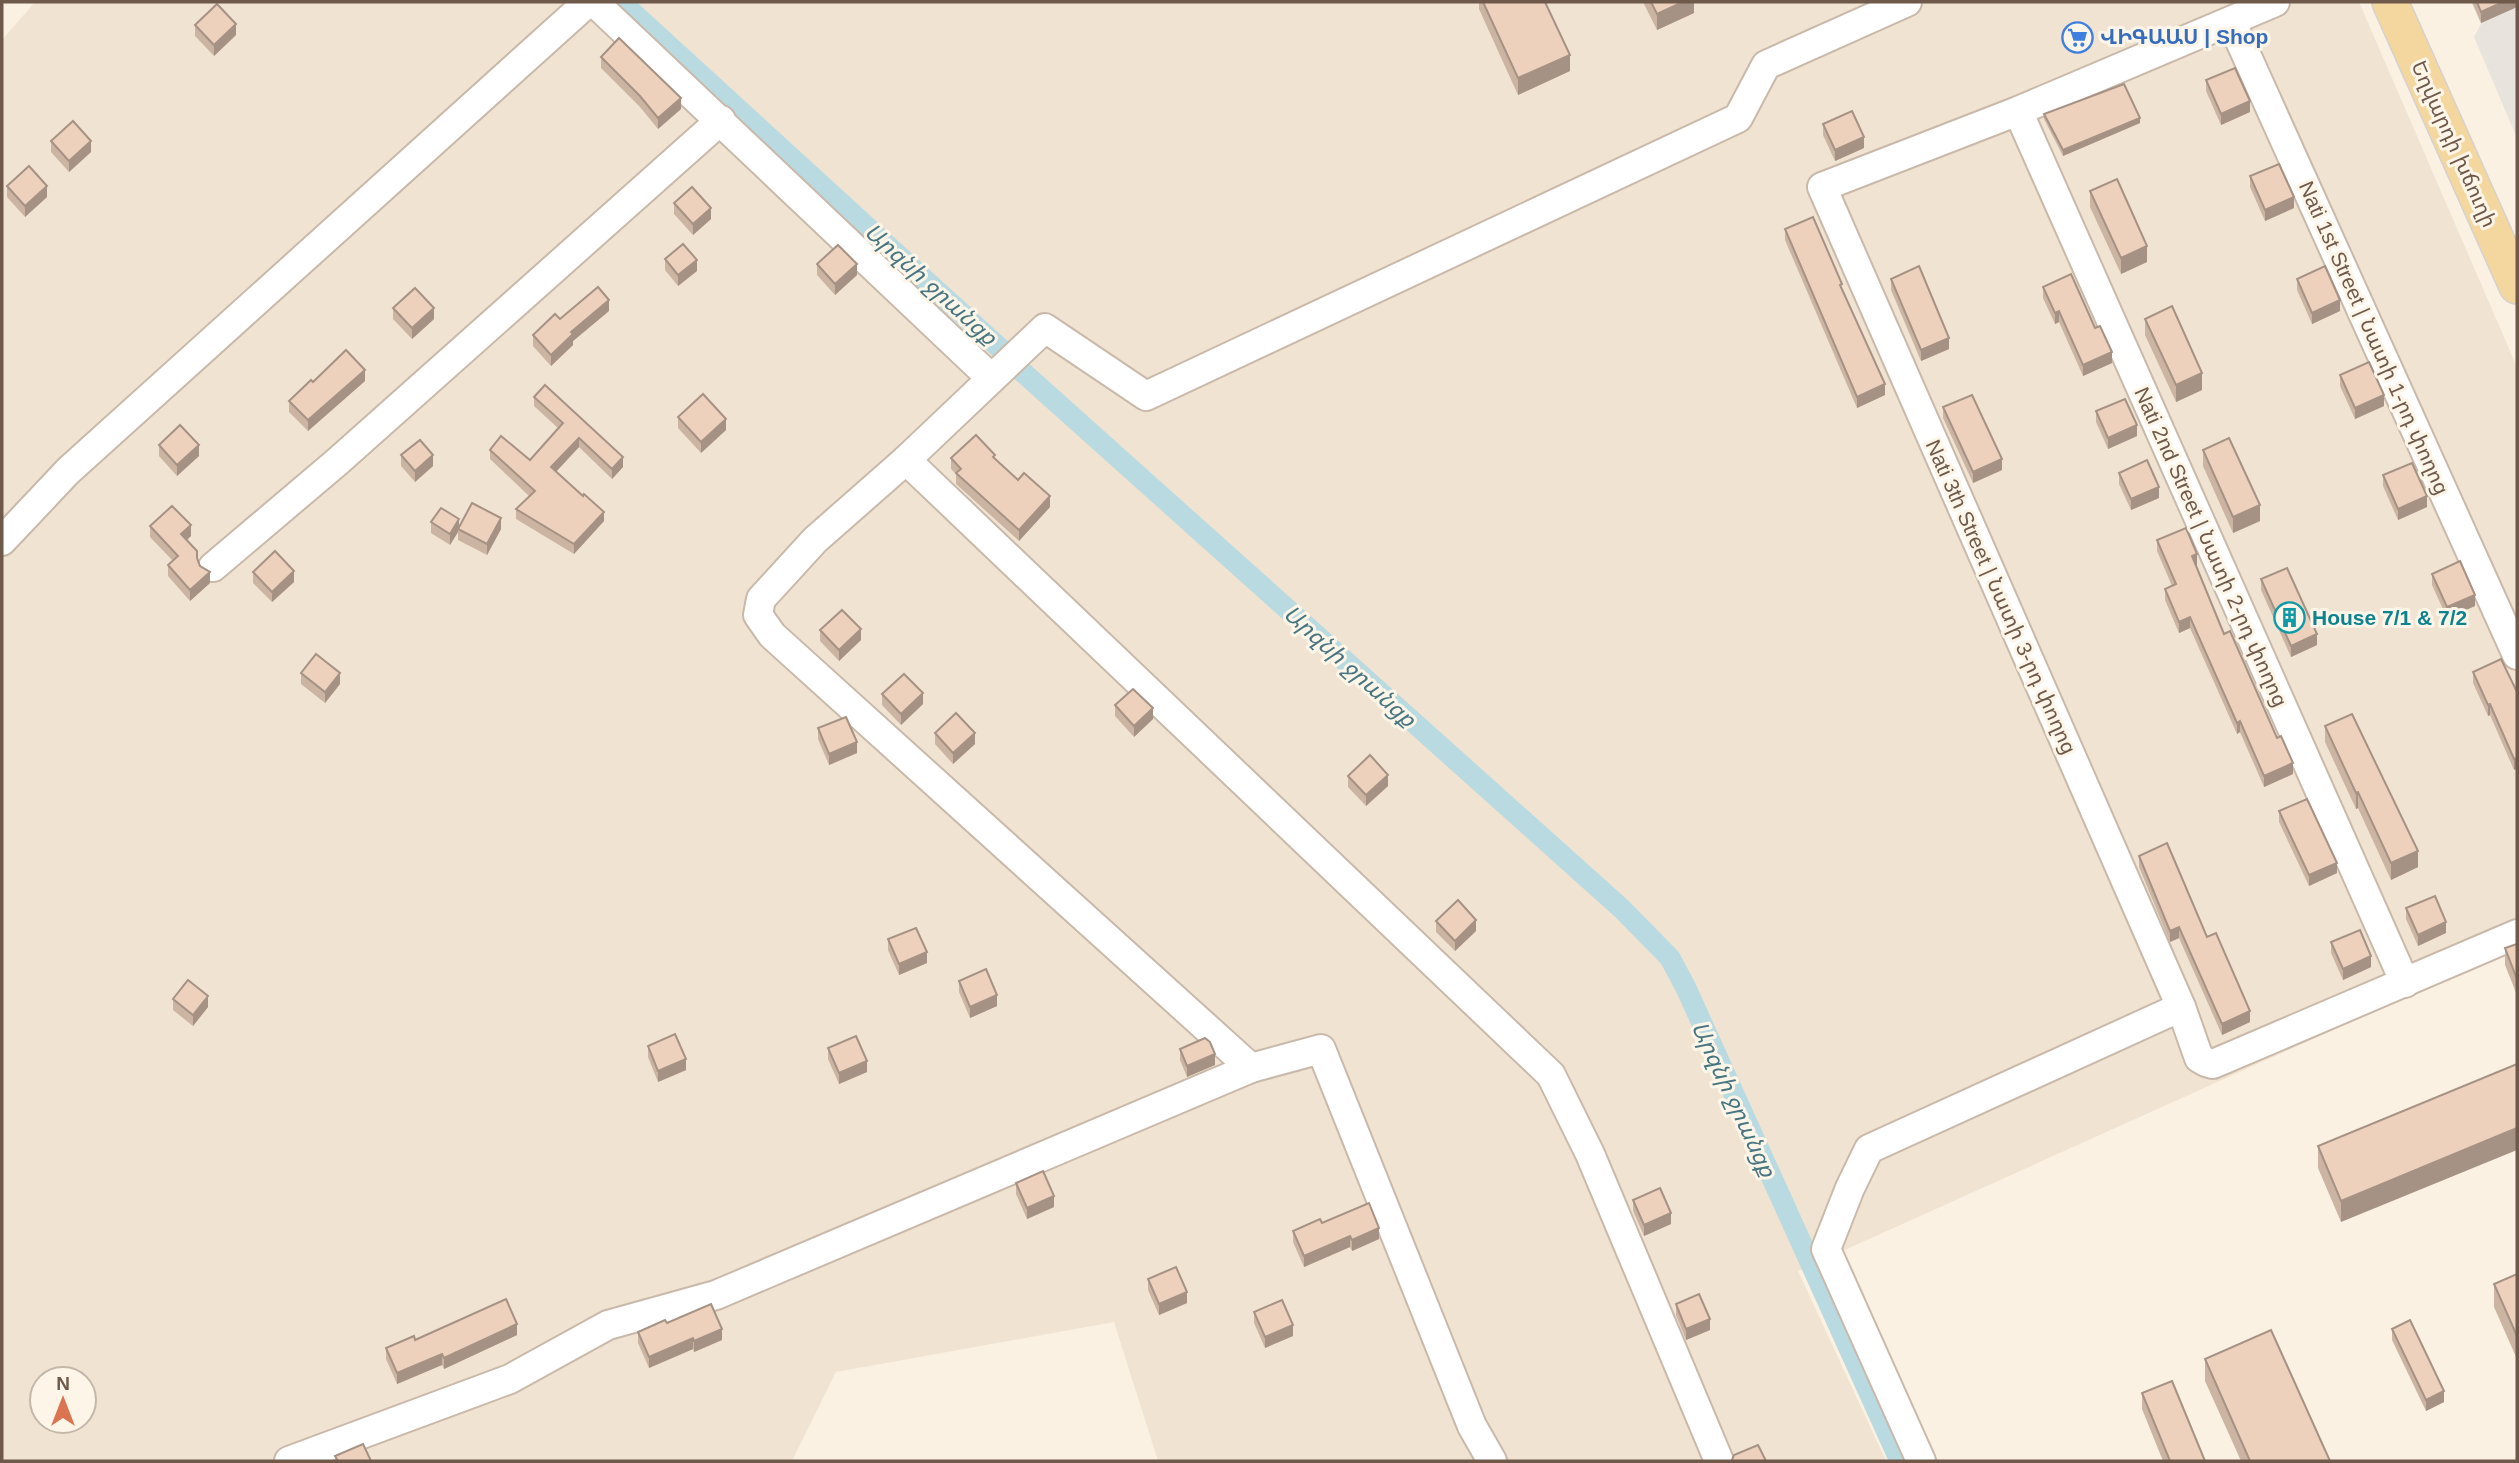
<svg xmlns="http://www.w3.org/2000/svg" width="2519" height="1463" font-family="Arial,'Noto Sans Armenian',sans-serif">
  <rect width="100%" height="100%" fill="#faf1e2"/>
  <!-- residential -->
  <path fill="#f1e3d1" fill-rule="evenodd" d="M35 2H2359L2517 367V947L1798 1271 1886 1461H1158L1114 1322 836 1372 792 1461H2V40ZM42 1379H84V1421H42Z"/>
  <!-- industrial -->
  <polygon fill="#e9e3dd" points="2471,2 2517,2 2517,138 2474,37 2481,24"/>
  <g fill="none" stroke-linecap="round" stroke-linejoin="round">
    <!-- canal -->
    <polyline stroke="#b9dae1" stroke-width="21" points="621,2 1004,352 1017,367 1622,909 1670,958 1686,988 1900,1461"/>
    <defs>
      <g id="minor">
        <polyline points="594,2 991,378"/>
        <polyline points="2275,2 2018,111 1822,187 2181,1007 2199,1058 2206,1062 2213,1064 2517,934"/>
        <polyline points="2231,21 2517,655"/>
        <polyline points="2018,111 2405,983"/>
        <polyline points="906,460 1551,1075 1590,1154 1719,1461"/>
        <polyline points="2,541 68,471 588,2"/>
        <polyline points="213,567 337,462 721,120"/>
        <polyline points="1251,1068 772,635 758,615 761,599 815,540 906,460 1045,328 1146,396 1738,118 1766,65 1907,2"/>
        <polyline points="289,1461 510,1379 608,1325 716,1295 1251,1068 1321,1049 1472,1426 1492,1461"/>
        <polyline points="1921,1461 1826,1249 1850,1188 1869,1149 2181,1007"/>
      </g>
      <polyline id="major" points="2390,2 2517,286"/>
    </defs>
    <!-- minor casing -->
    <use href="#minor" stroke="#c9b9aa" stroke-width="32"/>
    <!-- major casing -->
    <use href="#major" stroke="#d7d1cd" stroke-width="38"/>
    <!-- minor -->
    <use href="#minor" stroke="#fff" stroke-width="28"/>
    <!-- major -->
    <use href="#major" stroke="#f4d79f" stroke-width="35"/>
  </g>
  <!-- wall -->
  <g fill="#ccb4a2">
    <polygon points="1479,2 1545,2 1570,71 1518,95 1479,9"/>
    <polygon points="1643,2 1694,2 1694,13 1657,30"/>
    <polygon points="2472,2 2517,2 2517,7 2481,23"/>
    <polygon points="195,25 236,35 214,56 195,36"/>
    <polygon points="601,57 681,109 658,129 640,107 601,68"/>
    <polygon points="2206,80 2250,112 2221,125 2206,91"/>
    <polygon points="2044,114 2140,123 2063,156 2044,119"/>
    <polygon points="1823,124 1864,148 1835,161 1823,135"/>
    <polygon points="51,141 91,152 69,172 51,152"/>
    <polygon points="2250,176 2294,208 2265,221 2250,187"/>
    <polygon points="7,186 47,197 25,217 7,197"/>
    <polygon points="2090,191 2147,262 2121,274 2090,207"/>
    <polygon points="674,203 711,219 693,235 674,214"/>
    <polygon points="1785,229 1842,289 1885,395 1857,408 1785,240"/>
    <polygon points="665,259 697,271 678,286 665,270"/>
    <polygon points="817,264 857,275 835,295 817,275"/>
    <polygon points="1891,279 1949,349 1921,361 1891,290"/>
    <polygon points="2297,279 2340,311 2312,324 2297,290"/>
    <polygon points="2043,287 2112,363 2083,376 2059,322 2055,324 2043,298"/>
    <polygon points="393,308 434,319 412,339 393,319"/>
    <polygon points="609,311 573,341 573,345 551,366 533,346 533,335 560,319"/>
    <polygon points="2145,319 2202,390 2176,402 2145,335"/>
    <polygon points="2340,375 2384,406 2355,419 2340,386"/>
    <polygon points="365,381 308,431 289,412 289,401 313,382"/>
    <polygon points="534,397 623,467 612,479 579,447 556,472 604,521 574,554 516,519 516,509 529,496 490,459 490,450 530,460 559,429 534,406"/>
    <polygon points="1943,407 2002,470 1973,483 1943,418"/>
    <polygon points="2096,411 2137,436 2108,449 2096,422"/>
    <polygon points="678,417 726,430 701,453 678,428"/>
    <polygon points="159,445 199,456 177,476 159,456"/>
    <polygon points="2203,450 2260,521 2233,533 2203,466"/>
    <polygon points="401,455 433,466 415,482 401,466"/>
    <polygon points="951,458 995,458 1050,507 1019,541 956,484 956,474 951,469"/>
    <polygon points="2119,473 2159,498 2131,510 2119,484"/>
    <polygon points="2383,475 2427,507 2398,520 2383,486"/>
    <polygon points="431,522 459,527 501,529 487,555 458,540 458,532 450,545 431,533"/>
    <polygon points="150,526 191,536 187,540 210,583 190,601 168,576 168,565 173,561 150,537"/>
    <polygon points="2157,540 2197,565 2195,566 2224,634 2293,774 2264,787 2240,732 2237,734 2190,628 2179,633 2165,600 2165,589 2172,586 2157,551"/>
    <polygon points="253,572 294,582 272,602 253,583"/>
    <polygon points="2432,574 2475,606 2447,618 2432,585"/>
    <polygon points="2261,579 2317,645 2291,657 2261,590"/>
    <polygon points="820,630 861,640 839,661 820,641"/>
    <polygon points="2473,672 2517,692 2514,770 2490,715 2488,716 2473,683"/>
    <polygon points="301,673 340,684 325,703 301,684"/>
    <polygon points="882,694 923,704 901,725 882,705"/>
    <polygon points="1115,705 1153,719 1134,737 1115,716"/>
    <polygon points="2325,726 2418,867 2391,880 2358,808 2356,809 2325,742"/>
    <polygon points="818,728 857,753 829,765 818,739"/>
    <polygon points="935,733 975,744 953,764 935,744"/>
    <polygon points="1348,776 1388,786 1366,806 1348,787"/>
    <polygon points="2279,811 2337,873 2309,886 2279,822"/>
    <polygon points="2139,856 2207,937 2250,1022 2222,1035 2179,938 2170,942 2139,867"/>
    <polygon points="2406,908 2446,933 2418,946 2406,919"/>
    <polygon points="1436,921 1476,931 1455,951 1436,932"/>
    <polygon points="888,939 927,963 899,975 888,950"/>
    <polygon points="2331,942 2371,967 2343,980 2331,953"/>
    <polygon points="2517,944 2517,995 2505,965 2505,948"/>
    <polygon points="959,981 997,1006 970,1018 959,992"/>
    <polygon points="173,999 208,1007 193,1026 173,1010"/>
    <polygon points="648,1046 686,1070 658,1082 648,1057"/>
    <polygon points="828,1048 867,1072 839,1084 828,1059"/>
    <polygon points="1180,1049 1215,1065 1187,1077 1180,1060"/>
    <polygon points="2517,1064 2341,1222 2318,1168 2318,1146"/>
    <polygon points="1016,1183 1054,1207 1027,1219 1016,1194"/>
    <polygon points="1633,1200 1671,1224 1644,1236 1633,1211"/>
    <polygon points="1322,1223 1379,1239 1352,1251 1350,1247 1304,1267 1293,1242 1293,1231"/>
    <polygon points="2517,1274 2517,1359 2494,1307 2494,1284"/>
    <polygon points="1148,1279 1187,1303 1159,1315 1148,1290"/>
    <polygon points="1676,1304 1710,1330 1686,1340 1676,1315"/>
    <polygon points="1254,1312 1293,1336 1265,1348 1254,1323"/>
    <polygon points="667,1323 722,1340 694,1352 693,1349 649,1368 638,1343 638,1332"/>
    <polygon points="2392,1329 2444,1402 2426,1411 2392,1340"/>
    <polygon points="517,1335 444,1369 442,1365 397,1384 386,1359 386,1348 415,1340"/>
    <polygon points="2205,1359 2330,1461 2241,1461 2205,1381"/>
    <polygon points="2142,1393 2205,1461 2163,1461 2142,1409"/>
  </g>
  <!-- shaded-wall -->
  <g fill="#a69284">
    <polygon points="1683,2 1694,2 1694,13 1657,30 1657,14"/>
    <polygon points="2503,2 2517,2 2517,7 2481,23 2481,12"/>
    <polygon points="236,24 236,35 214,56 214,45"/>
    <polygon points="1570,55 1570,71 1518,95 1518,78"/>
    <polygon points="681,98 681,109 658,129 658,118"/>
    <polygon points="2250,101 2250,112 2221,125 2221,114"/>
    <polygon points="2140,118 2140,123 2063,156 2063,150"/>
    <polygon points="1864,137 1864,148 1835,161 1835,150"/>
    <polygon points="91,141 91,152 69,172 69,161"/>
    <polygon points="47,186 47,197 25,217 25,206"/>
    <polygon points="2294,197 2294,208 2265,221 2265,210"/>
    <polygon points="711,208 711,219 693,235 693,224"/>
    <polygon points="2147,246 2147,262 2121,274 2121,258"/>
    <polygon points="697,260 697,271 678,286 678,275"/>
    <polygon points="857,264 857,275 835,295 835,284"/>
    <polygon points="609,300 609,311 573,341 573,345 551,366 551,355 571,332"/>
    <polygon points="2340,300 2340,311 2312,324 2312,313"/>
    <polygon points="434,308 434,319 412,339 412,328"/>
    <polygon points="2059,311 2059,322 2055,324 2055,313"/>
    <polygon points="1949,338 1949,349 1921,361 1921,350"/>
    <polygon points="2112,352 2112,363 2083,376 2083,365"/>
    <polygon points="365,370 365,381 308,431 308,420"/>
    <polygon points="2202,373 2202,390 2176,402 2176,385"/>
    <polygon points="1885,384 1885,395 1857,408 1857,397"/>
    <polygon points="2384,395 2384,406 2355,419 2355,408"/>
    <polygon points="726,419 726,430 701,453 701,442"/>
    <polygon points="2137,425 2137,436 2108,449 2108,438"/>
    <polygon points="579,438 579,447 551,477 551,467"/>
    <polygon points="199,445 199,456 177,476 177,465"/>
    <polygon points="433,455 433,466 415,482 415,471"/>
    <polygon points="623,457 623,467 612,479 612,469"/>
    <polygon points="2002,459 2002,470 1973,483 1973,472"/>
    <polygon points="2159,487 2159,498 2131,510 2131,499"/>
    <polygon points="1050,496 1050,507 1019,541 1019,530"/>
    <polygon points="2427,496 2427,507 2398,520 2398,509"/>
    <polygon points="2260,505 2260,521 2233,533 2233,517"/>
    <polygon points="604,512 604,521 574,554 574,544"/>
    <polygon points="501,518 501,529 487,555 487,544"/>
    <polygon points="459,519 459,529 458,529 458,532 450,545 450,534"/>
    <polygon points="191,525 191,536 181,545 181,534"/>
    <polygon points="2197,554 2197,565 2192,567 2192,556"/>
    <polygon points="294,571 294,582 272,602 272,592"/>
    <polygon points="210,572 210,583 190,601 190,590"/>
    <polygon points="2475,595 2475,606 2447,618 2447,607"/>
    <polygon points="2190,617 2190,628 2179,633 2179,622"/>
    <polygon points="861,629 861,640 839,661 839,650"/>
    <polygon points="2317,634 2317,645 2291,657 2291,646"/>
    <polygon points="340,673 340,684 325,703 325,692"/>
    <polygon points="923,693 923,704 901,725 901,714"/>
    <polygon points="2490,704 2490,715 2488,716 2488,705"/>
    <polygon points="1153,708 1153,719 1134,737 1134,726"/>
    <polygon points="2240,721 2240,732 2237,734 2237,723"/>
    <polygon points="975,733 975,744 953,764 953,753"/>
    <polygon points="857,742 857,753 829,765 829,754"/>
    <polygon points="2517,758 2517,769 2514,770 2514,759"/>
    <polygon points="2293,763 2293,774 2264,787 2264,776"/>
    <polygon points="1388,775 1388,786 1366,806 1366,795"/>
    <polygon points="2358,792 2358,808 2356,809 2356,793"/>
    <polygon points="2418,851 2418,867 2391,880 2391,863"/>
    <polygon points="2337,863 2337,873 2309,886 2309,875"/>
    <polygon points="1476,920 1476,931 1455,951 1455,941"/>
    <polygon points="2446,922 2446,933 2418,946 2418,935"/>
    <polygon points="2179,927 2179,938 2170,942 2170,931"/>
    <polygon points="927,952 927,963 899,975 899,964"/>
    <polygon points="2371,956 2371,967 2343,980 2343,969"/>
    <polygon points="997,995 997,1006 970,1018 970,1007"/>
    <polygon points="208,996 208,1007 193,1026 193,1015"/>
    <polygon points="2250,1011 2250,1022 2222,1035 2222,1024"/>
    <polygon points="1215,1054 1215,1065 1187,1077 1187,1066"/>
    <polygon points="686,1059 686,1070 658,1082 658,1071"/>
    <polygon points="867,1061 867,1072 839,1084 839,1073"/>
    <polygon points="2517,1128 2517,1150 2341,1222 2341,1201"/>
    <polygon points="1054,1196 1054,1207 1027,1219 1027,1208"/>
    <polygon points="1671,1213 1671,1224 1644,1236 1644,1225"/>
    <polygon points="1379,1228 1379,1239 1352,1251 1352,1240"/>
    <polygon points="1350,1236 1350,1247 1304,1267 1304,1256"/>
    <polygon points="1187,1292 1187,1303 1159,1315 1159,1304"/>
    <polygon points="1710,1319 1710,1330 1686,1340 1686,1329"/>
    <polygon points="517,1324 517,1335 444,1369 444,1358"/>
    <polygon points="1293,1325 1293,1336 1265,1348 1265,1337"/>
    <polygon points="722,1329 722,1340 694,1352 694,1341"/>
    <polygon points="693,1338 693,1349 649,1368 649,1357"/>
    <polygon points="442,1354 442,1365 397,1384 397,1373"/>
    <polygon points="2444,1391 2444,1402 2426,1411 2426,1400"/>
  </g>
  <!-- building -->
  <g fill="#edd1bc" stroke="#a69284" stroke-width="2">
    <polygon points="1483,2 1545,2 1570,55 1518,78"/>
    <polygon points="1651,2 1683,2 1657,14"/>
    <polygon points="2477,2 2503,2 2481,12"/>
    <polygon points="217,4 236,24 214,45 195,25"/>
    <polygon points="619,38 681,98 658,118 640,96 601,57"/>
    <polygon points="2235,68 2250,101 2221,114 2206,80"/>
    <polygon points="2124,84 2140,118 2063,150 2044,114"/>
    <polygon points="1852,111 1864,137 1835,150 1823,124"/>
    <polygon points="73,121 91,141 69,161 51,141"/>
    <polygon points="2279,164 2294,197 2265,210 2250,176"/>
    <polygon points="29,166 47,186 25,206 7,186"/>
    <polygon points="2117,179 2147,246 2121,258 2090,191"/>
    <polygon points="692,187 711,208 693,224 674,203"/>
    <polygon points="1813,217 1842,284 1840,285 1885,384 1857,397 1785,229"/>
    <polygon points="683,244 697,260 678,275 665,259"/>
    <polygon points="838,245 857,264 835,284 817,264"/>
    <polygon points="1919,266 1949,338 1921,350 1891,279"/>
    <polygon points="2325,266 2340,300 2312,313 2297,279"/>
    <polygon points="2071,274 2095,328 2100,326 2112,352 2083,365 2059,311 2055,313 2043,287"/>
    <polygon points="598,287 609,300 571,332 573,334 551,355 533,335 555,314 560,319"/>
    <polygon points="415,288 434,308 412,328 393,308"/>
    <polygon points="2172,306 2202,373 2176,385 2145,319"/>
    <polygon points="346,350 365,370 308,420 289,401 311,380 313,382"/>
    <polygon points="2369,362 2384,395 2355,408 2340,375"/>
    <polygon points="545,385 623,457 612,469 579,438 551,467 583,496 584,494 604,512 574,544 516,509 535,491 490,450 501,436 530,460 563,423 534,397"/>
    <polygon points="703,394 726,419 701,442 678,417"/>
    <polygon points="1972,395 2002,459 1973,472 1943,407"/>
    <polygon points="2125,399 2137,425 2108,438 2096,411"/>
    <polygon points="180,425 199,445 177,465 159,445"/>
    <polygon points="976,435 995,455 993,457 1018,480 1024,473 1050,496 1019,530 956,473 961,469 951,458"/>
    <polygon points="2229,438 2260,505 2233,517 2203,450"/>
    <polygon points="420,440 433,455 415,471 401,455"/>
    <polygon points="2147,460 2159,487 2131,499 2119,473"/>
    <polygon points="2412,463 2427,496 2398,509 2383,475"/>
    <polygon points="472,503 501,518 487,544 458,529"/>
    <polygon points="172,506 191,525 181,534 197,551 197,558 200,566 210,572 190,590 168,565 178,556 150,526"/>
    <polygon points="441,508 459,519 450,534 431,522"/>
    <polygon points="2186,528 2197,554 2192,556 2224,634 2230,631 2277,738 2281,736 2293,763 2264,776 2240,721 2237,723 2190,617 2179,622 2165,589 2176,584 2157,540"/>
    <polygon points="275,551 294,571 272,592 253,572"/>
    <polygon points="2460,561 2475,595 2447,607 2432,574"/>
    <polygon points="2287,568 2317,634 2291,646 2261,579"/>
    <polygon points="842,610 861,629 839,650 820,630"/>
    <polygon points="316,654 340,673 325,692 301,673"/>
    <polygon points="2501,659 2517,692 2517,758 2514,759 2490,704 2488,705 2473,672"/>
    <polygon points="904,674 923,693 901,714 882,694"/>
    <polygon points="1133,689 1153,708 1134,726 1115,705"/>
    <polygon points="956,713 975,733 953,753 935,733"/>
    <polygon points="2352,714 2418,851 2391,863 2358,792 2356,793 2325,726"/>
    <polygon points="846,717 857,742 829,754 818,728"/>
    <polygon points="1370,755 1388,775 1366,795 1348,776"/>
    <polygon points="2307,799 2337,863 2309,875 2279,811"/>
    <polygon points="2167,843 2207,937 2216,933 2250,1011 2222,1024 2179,927 2170,931 2139,856"/>
    <polygon points="2435,896 2446,922 2418,935 2406,908"/>
    <polygon points="1458,900 1476,920 1455,941 1436,921"/>
    <polygon points="916,928 927,952 899,964 888,939"/>
    <polygon points="2360,930 2371,956 2343,969 2331,942"/>
    <polygon points="2517,944 2517,979 2505,948"/>
    <polygon points="986,969 997,995 970,1007 959,981"/>
    <polygon points="188,980 208,996 193,1015 173,999"/>
    <polygon points="675,1034 686,1059 658,1071 648,1046"/>
    <polygon points="856,1036 867,1061 839,1073 828,1048"/>
    <polygon points="1205,1038 1210,1042 1215,1054 1187,1066 1180,1049"/>
    <polygon points="2517,1064 2517,1128 2341,1201 2318,1146"/>
    <polygon points="1043,1171 1054,1196 1027,1208 1016,1183"/>
    <polygon points="1660,1188 1671,1213 1644,1225 1633,1200"/>
    <polygon points="1369,1203 1379,1228 1352,1240 1350,1236 1304,1256 1293,1231 1320,1219 1322,1223"/>
    <polygon points="1176,1267 1187,1292 1159,1304 1148,1279"/>
    <polygon points="2517,1274 2517,1336 2494,1284"/>
    <polygon points="1699,1294 1710,1319 1686,1329 1676,1304"/>
    <polygon points="506,1299 517,1324 444,1358 442,1354 397,1373 386,1348 414,1336 415,1340"/>
    <polygon points="1282,1300 1293,1325 1265,1337 1254,1312"/>
    <polygon points="711,1304 722,1329 694,1341 693,1338 649,1357 638,1332 665,1320 667,1323"/>
    <polygon points="2410,1320 2444,1391 2426,1400 2392,1329"/>
    <polygon points="2271,1330 2330,1461 2250,1461 2205,1359"/>
    <polygon points="2172,1381 2205,1461 2170,1461 2142,1393"/>
    <polygon points="363,1444 371,1461 338,1461 335,1456"/>
    <polygon points="1758,1445 1766,1461 1733,1461 1732,1460 1734,1455"/>
  </g>
  <!-- icons -->
  <defs>
    <symbol id="supermarket-ring" viewBox="-11 -11 22 22"><circle r="9.5" fill="#fdf6e8" stroke="#3f7fe0" stroke-width="1.5"/><path d="M-6-5.5h2.5l.6 2H6L4.5 2H-2.5L-4.4-4H-6ZM-1.5 3.2a1.3 1.3 0 1 0 .1 0ZM3 3.2a1.3 1.3 0 1 0 .1 0Z" fill="#3f7fe0"/></symbol>
    <symbol id="building-ring" viewBox="-11 -11 22 22"><circle r="9.5" fill="#fdf6e8" stroke="#0f9aa8" stroke-width="1.5"/><path d="M-4-6H4V6H1V3H-1V6H-4ZM-2.5-4.3h1.7v1.8h-1.7ZM.8-4.3h1.7v1.8H.8ZM-2.5-1h1.7V.8h-1.7ZM.8-1h1.7V.8H.8Z" fill="#0f9aa8"/></symbol>
  </defs>
  <g fill-rule="evenodd">
    <use href="#supermarket-ring" x="2060" y="20" width="35" height="35"/>
    <use href="#building-ring" x="2272" y="600" width="35" height="35"/>
  </g>
  <g text-anchor="middle" stroke-width="6" stroke-linejoin="round" paint-order="stroke">
    <!-- shop labels -->
    <g font-size="21" font-weight="bold" fill="#366cbe" stroke="#fdf6e8" text-anchor="start">
      <text x="2100" y="44">ՎԻԳԱԱՍ | Shop</text>
    </g>
    <!-- street labels -->
    <g font-size="21" fill="#6f594b" stroke="#fdf6e8">
      <text transform="translate(2454 144) rotate(66)" y="7">Եղվարդի խճուղի</text>
      <text transform="translate(2374 338) rotate(66)" y="7">Nati 1st Street | Նատի 1-րդ փողոց</text>
      <text transform="translate(2211 547) rotate(66)" y="7">Nati 2nd Street | Նատի 2-րդ փողոց</text>
      <text transform="translate(2001 597) rotate(66)" y="7">Nati 3th Street | Նատի 3-րդ փողոց</text>
    </g>
    <!-- culture labels -->
    <g font-size="21" font-weight="bold" fill="#0d838f" stroke="#fdf6e8" text-anchor="start">
      <text x="2312" y="625">House 7/1 &amp; 7/2</text>
    </g>
    <!-- water labels -->
    <g font-size="23" font-style="italic" fill="#477581" stroke="#fdf6e8">
      <text transform="translate(931 284) rotate(42)" y="8">Արզնի ջրանցք</text>
      <text transform="translate(1350 666) rotate(42)" y="8">Արզնի ջրանցք</text>
      <text transform="translate(1734 1099) rotate(65)" y="8">Արզնի ջրանցք</text>
    </g>
  </g>
  <!-- border -->
  <rect width="2519" height="1463" fill="none" stroke="#6f594b" stroke-width="7"/>
  <!-- north arrow -->
  <g transform="translate(63 1400)"><circle r="33" fill="#fdf6e8" stroke="#c4b7a9" stroke-width="2"/>
  <path d="M0-5L12 26L0 18L-12 26Z" fill="#db7450"/>
  <text y="-10" font-size="19" font-weight="bold" text-anchor="middle" fill="#6f594b">N</text>
  </g>
</svg>
